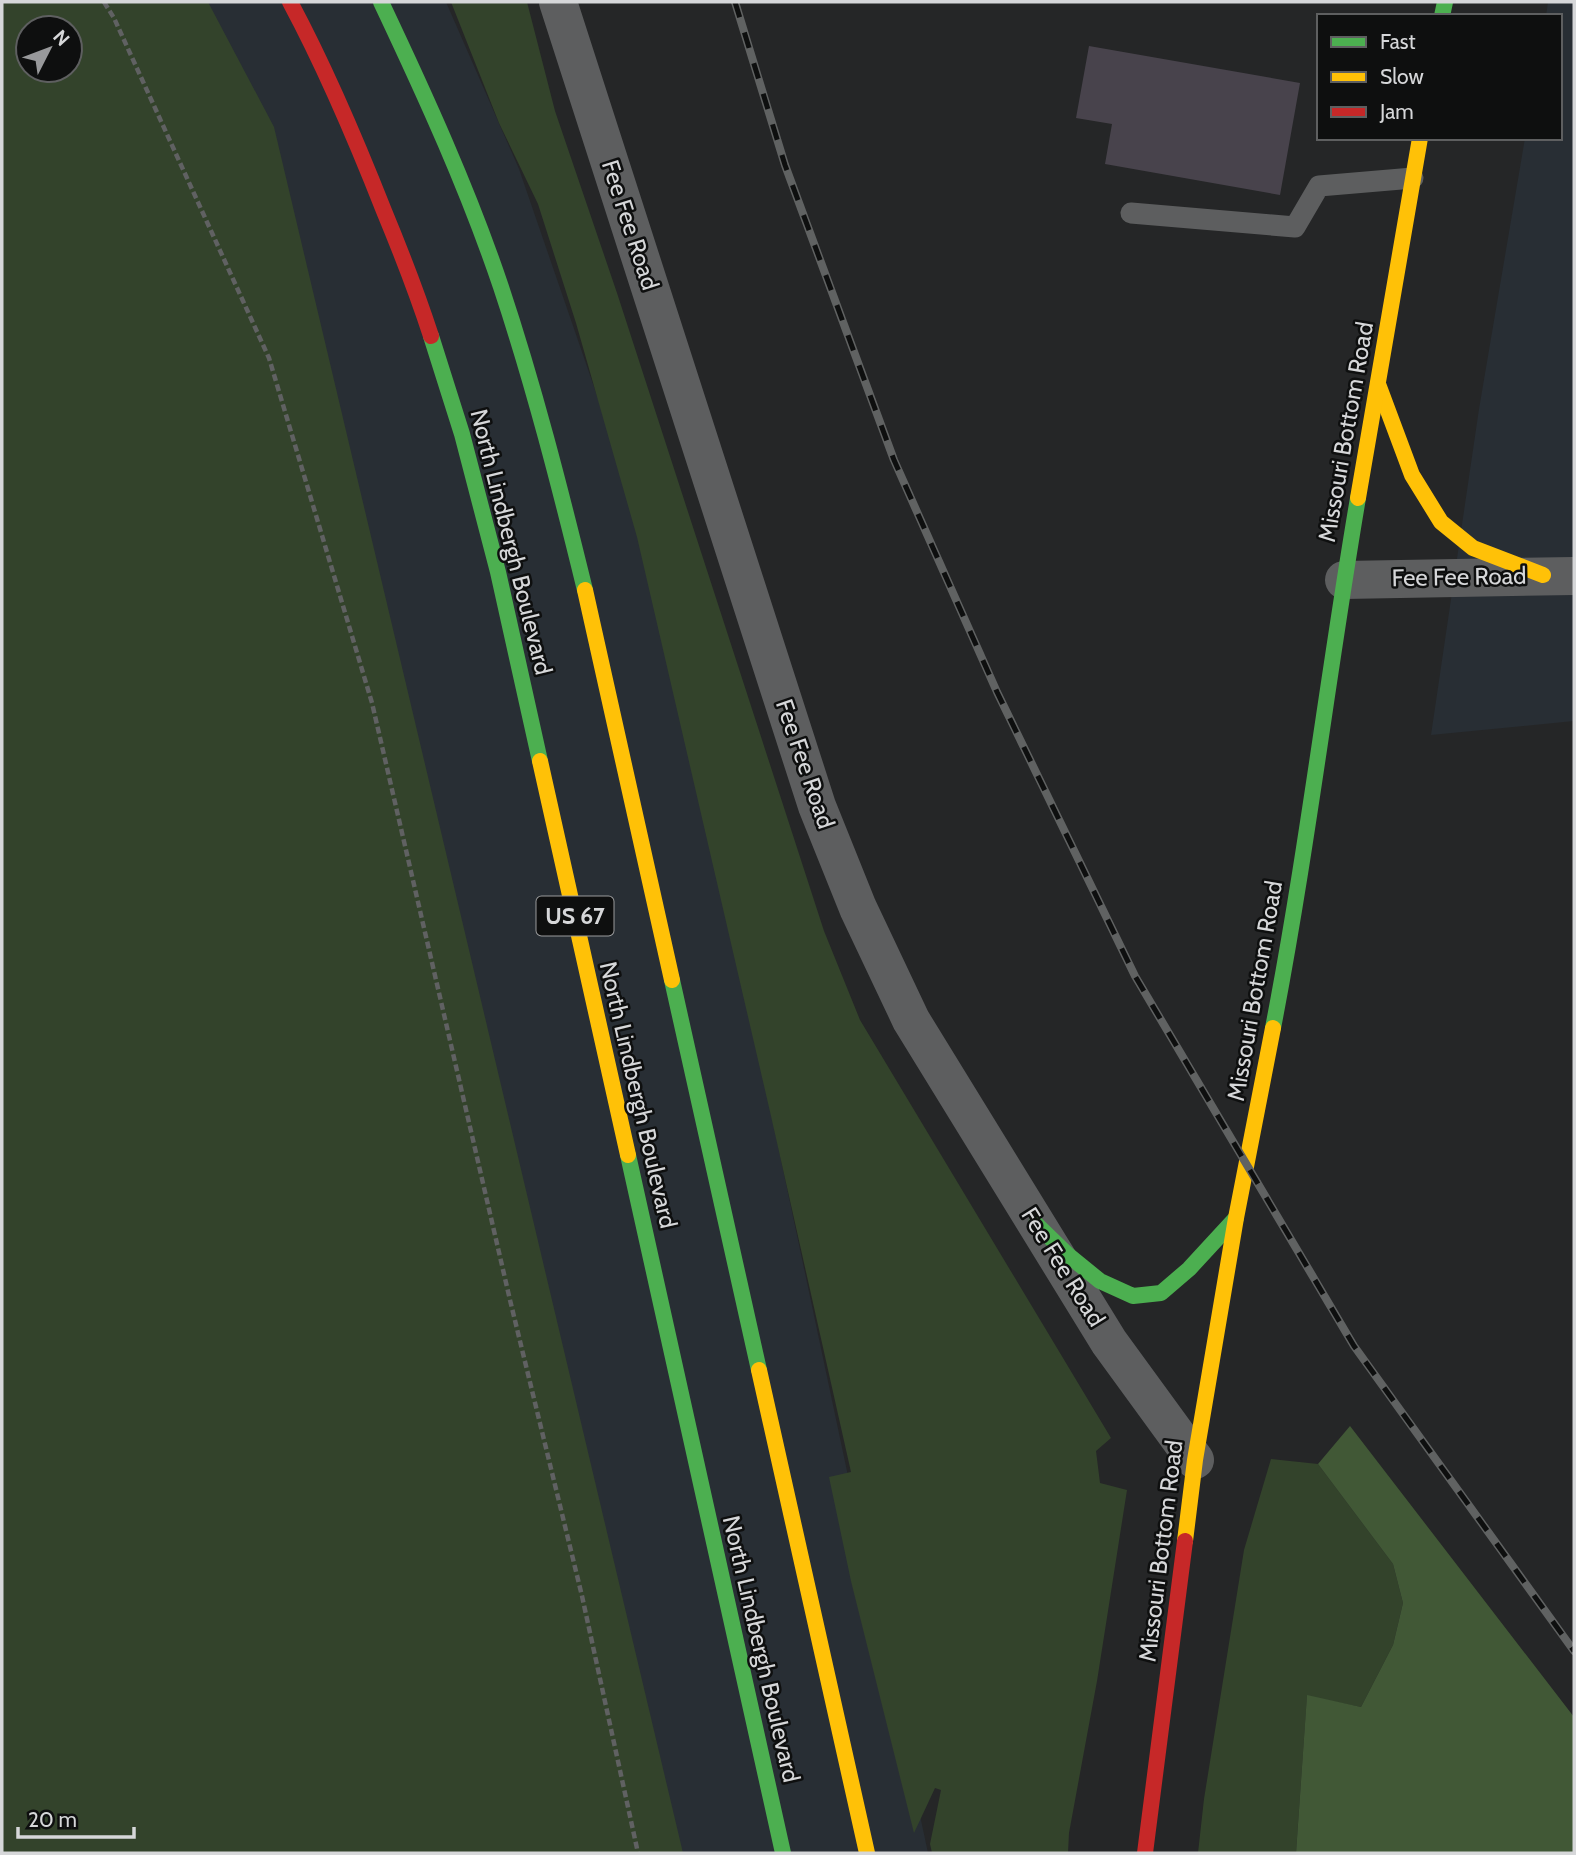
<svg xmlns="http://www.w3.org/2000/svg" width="1576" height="1855" font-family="Cabin,sans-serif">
  <rect width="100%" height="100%" fill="#252627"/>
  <!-- built -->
  <g fill="#282e34" fill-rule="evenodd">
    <path d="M2 2H446L519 169 654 561 928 1853H2ZM28 28H70V70H28Z"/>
    <polygon points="1548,2 1574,2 1574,721 1431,735 1479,409 1525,138 1560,138 1560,16 1546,16"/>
  </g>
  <!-- green -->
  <g fill="#33432b" fill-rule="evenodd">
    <path d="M2 2H208L274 127 683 1853H2ZM28 28H70V70H28Z"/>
    <polygon points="451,2 527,2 555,111 617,293 824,931 860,1020 1111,1438 1096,1451 1100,1483 1127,1490 1097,1681 1069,1833 1068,1853 932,1853 930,1844 941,1790 935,1788 914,1833 851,1581 829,1477 851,1472 771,1116 637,537 576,323 538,204 499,123"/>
    <polygon points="1271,1459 1318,1464 1393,1564 1403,1603 1393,1645 1361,1707 1307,1696 1296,1853 1198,1853 1204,1799 1244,1550"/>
  </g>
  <!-- forest -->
  <polygon fill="#415836" points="1350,1426 1574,1717 1574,1853 1296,1853 1307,1695 1361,1707 1393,1645 1403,1603 1393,1564 1318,1464"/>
  <!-- building -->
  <polygon fill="#48434c" points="1089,46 1300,83 1280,195 1105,164 1112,124 1076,118"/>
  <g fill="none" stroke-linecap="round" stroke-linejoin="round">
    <!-- path -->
    <polyline stroke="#606162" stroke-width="4.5" stroke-dasharray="7 3.5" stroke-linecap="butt" points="104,2 114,18 269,358 372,703 510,1300 582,1596 638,1853"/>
    <!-- lane -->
    <polyline stroke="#5d5e5f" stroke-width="21" points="1131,213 1295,227 1319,186 1413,178"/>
    <!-- street -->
    <g stroke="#5d5e5f" stroke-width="38">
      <polyline points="558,2 817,806 858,908 911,1020 1109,1342 1195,1460"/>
      <polyline points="1344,580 1574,576"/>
    </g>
    <!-- fast -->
    <g stroke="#4caf50" stroke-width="16">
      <path d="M381 2C425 95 468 189 501 287 534 386 560 488 585 590"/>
      <polyline points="1442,16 1445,2"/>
      <polyline points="431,336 462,434 498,572 540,761"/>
      <polyline points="672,980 759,1370"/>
      <path d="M1273 1028C1307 852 1328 674 1358 498"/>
      <polyline points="628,1155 783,1853"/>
      <polyline points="1036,1224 1068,1255 1100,1281 1133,1296 1161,1293 1189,1269 1236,1218"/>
    </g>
    <!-- slow -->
    <g stroke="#ffc107" stroke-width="16">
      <polyline points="1378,384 1412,475 1441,522 1473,548 1543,575"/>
      <polyline points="1358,498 1420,138"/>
      <polyline points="585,590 672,980"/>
      <polyline points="540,761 628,1155"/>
      <polyline points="759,1370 867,1853"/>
      <polyline points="1185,1541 1195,1460 1236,1218 1273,1028"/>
    </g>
    <!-- jam -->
    <g stroke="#c62828" stroke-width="16">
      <path d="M290 2C326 69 356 140 384 211 401 252 417 293 431 336"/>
      <polyline points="1145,1853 1185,1541"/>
    </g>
    <defs>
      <polyline id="rail" points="735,2 785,165 894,460 997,692 1135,976 1354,1346 1574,1651"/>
    </defs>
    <!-- rail casing -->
    <use href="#rail" stroke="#606262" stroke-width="8"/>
    <!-- rail -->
    <use href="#rail" stroke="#0e0f0f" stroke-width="5" stroke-dasharray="16" stroke-linecap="butt"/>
  </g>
  <g text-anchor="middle" stroke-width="5" stroke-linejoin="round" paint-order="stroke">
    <!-- shield labels -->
    <rect fill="#0e0f0f" stroke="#9a9b9c" stroke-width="2" x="536.5" y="896.5" width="77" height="39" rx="5"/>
    <g font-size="23" font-weight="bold" fill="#d6d7d9">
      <text x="575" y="924">US 67</text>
    </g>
    <!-- street labels -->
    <g font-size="24" fill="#d6d7d9" stroke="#0e0f0f">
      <text transform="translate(630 225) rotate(72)" y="8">Fee Fee Road</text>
      <text transform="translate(1346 432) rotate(-80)" y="8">Missouri Bottom Road</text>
      <text transform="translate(511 542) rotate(76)" y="8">North Lindbergh Boulevard</text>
      <text transform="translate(1459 577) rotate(-1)" y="8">Fee Fee Road</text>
      <text transform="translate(805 764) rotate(71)" y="8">Fee Fee Road</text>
      <text transform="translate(1255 991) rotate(-80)" y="8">Missouri Bottom Road</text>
      <text transform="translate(638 1095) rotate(77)" y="8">North Lindbergh Boulevard</text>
      <text transform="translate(1063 1267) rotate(58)" y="8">Fee Fee Road</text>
      <text transform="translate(1161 1551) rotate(-83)" y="8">Missouri Bottom Road</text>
      <text transform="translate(761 1649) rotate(77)" y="8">North Lindbergh Boulevard</text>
    </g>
  </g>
  <!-- border -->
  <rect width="1576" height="1855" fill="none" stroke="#d6d7d9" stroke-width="7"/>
  <!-- legend -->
  <rect x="1317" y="14" width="245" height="126" fill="#0e0f0f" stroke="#5e5f60" stroke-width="2"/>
  <rect x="1331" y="37" width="35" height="10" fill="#4caf50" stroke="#5e5f60" stroke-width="2"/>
  <text x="1380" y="49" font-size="21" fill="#d6d7d9">Fast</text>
  <rect x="1331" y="72" width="35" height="10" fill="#ffc107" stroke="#5e5f60" stroke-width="2"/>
  <text x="1380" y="84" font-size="21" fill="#d6d7d9">Slow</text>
  <rect x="1331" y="107" width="35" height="10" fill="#c62828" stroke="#5e5f60" stroke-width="2"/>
  <text x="1380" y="119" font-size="21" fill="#d6d7d9">Jam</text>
  <!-- north arrow -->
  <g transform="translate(49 49) rotate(48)"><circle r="33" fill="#0e0f0f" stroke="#5e5f60" stroke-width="2"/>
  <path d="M0-5L12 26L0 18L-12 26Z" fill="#98999b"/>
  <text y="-10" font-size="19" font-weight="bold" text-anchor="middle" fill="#d6d7d9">N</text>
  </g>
  <!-- scale -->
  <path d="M18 1827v10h116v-10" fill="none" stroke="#d6d7d9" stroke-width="3.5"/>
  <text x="28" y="1827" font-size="21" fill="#d6d7d9" stroke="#0e0f0f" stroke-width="5" paint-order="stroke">20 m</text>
</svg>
